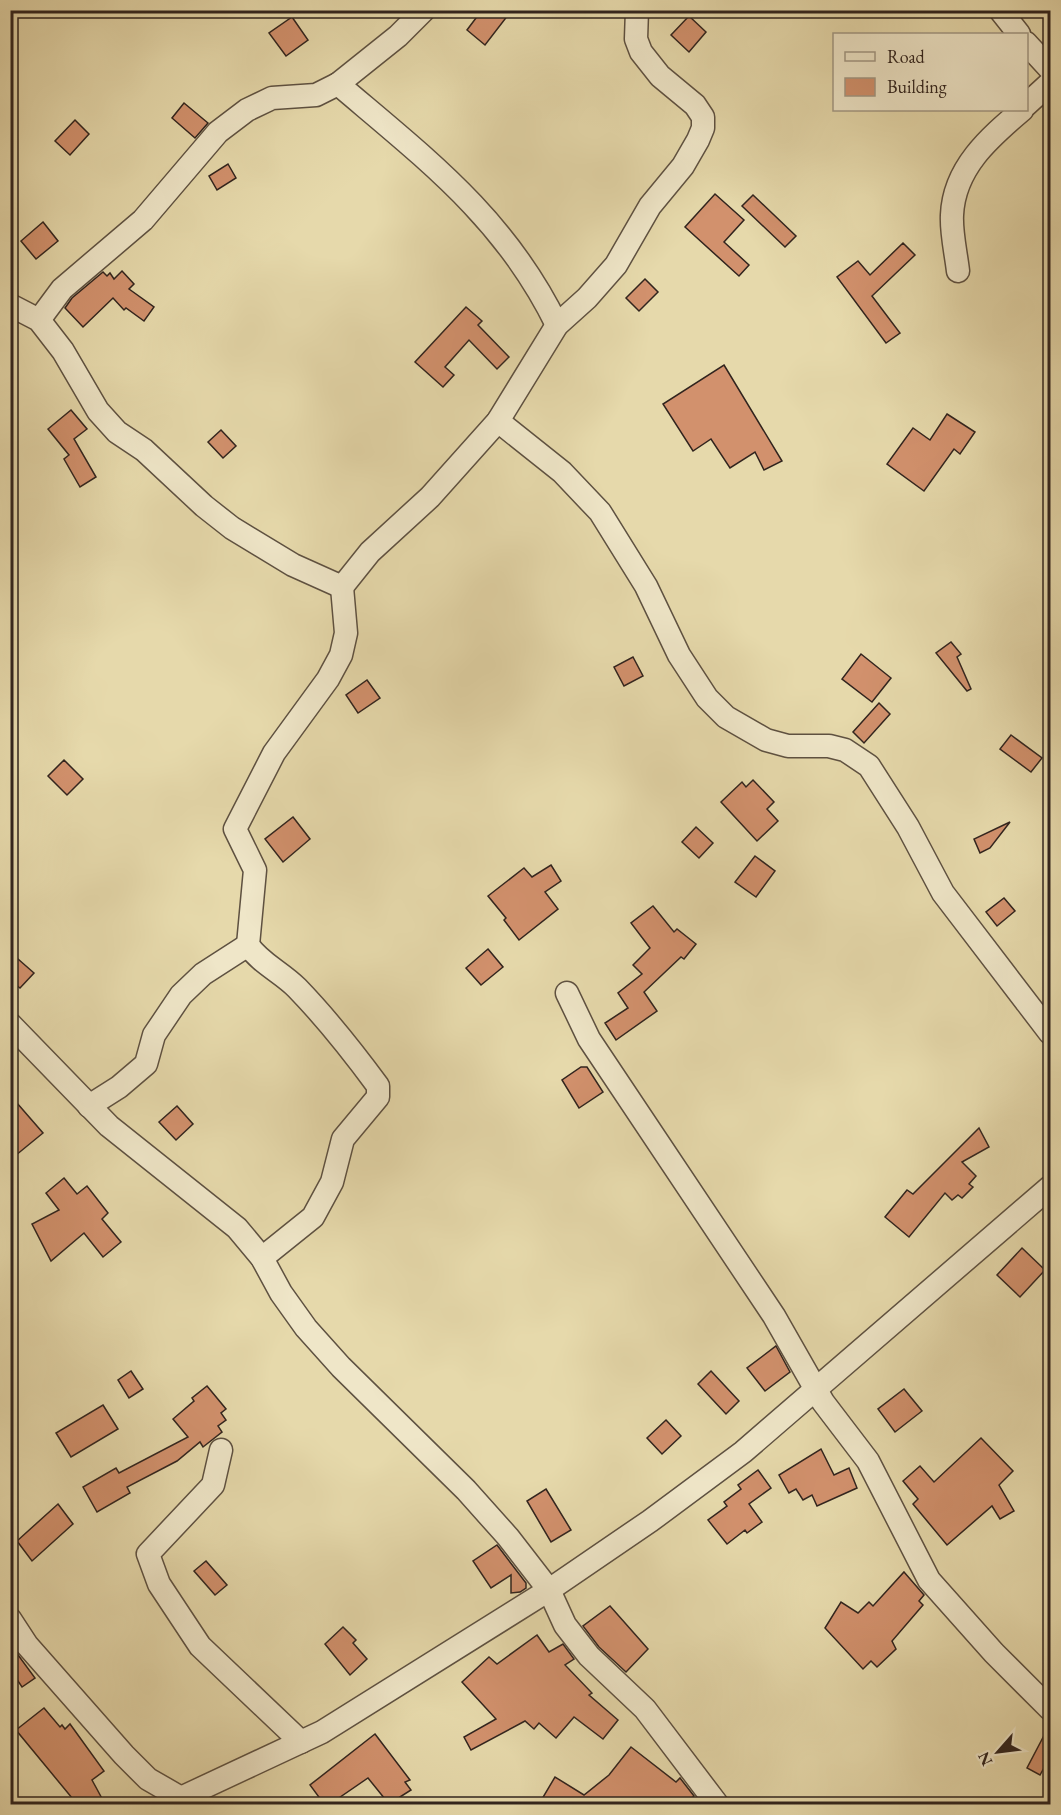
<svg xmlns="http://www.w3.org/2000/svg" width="1061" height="1815" font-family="'EB Garamond',serif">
  <rect width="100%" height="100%" fill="#e6d9ab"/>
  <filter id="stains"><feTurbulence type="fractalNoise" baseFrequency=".00333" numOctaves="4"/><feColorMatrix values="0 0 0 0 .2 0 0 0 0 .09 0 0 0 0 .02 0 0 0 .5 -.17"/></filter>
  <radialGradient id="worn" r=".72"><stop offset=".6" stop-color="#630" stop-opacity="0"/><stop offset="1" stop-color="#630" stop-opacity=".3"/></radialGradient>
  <!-- building -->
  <g fill="#d2916d" stroke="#31241e" stroke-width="1.5">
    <polygon points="482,10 512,10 485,45 467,30"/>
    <polygon points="689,16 706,32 689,52 671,35"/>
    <polygon points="292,17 308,40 286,56 269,33"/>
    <polygon points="184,103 208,123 195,138 172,118"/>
    <polygon points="75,120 89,134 70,155 55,141"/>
    <polygon points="228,164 236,178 217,190 209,176"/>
    <polygon points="715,194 744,220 724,242 749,265 739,276 685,227"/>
    <polygon points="753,195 796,236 785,247 742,206"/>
    <polygon points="43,222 58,241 36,259 21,241"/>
    <polygon points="903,243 915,255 872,296 900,333 886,343 837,277 858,261 870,275"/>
    <polygon points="122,271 134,284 129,289 154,307 144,321 126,308 124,310 113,298 83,327 65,308 72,298 103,272 107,276 110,273 114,279"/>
    <polygon points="645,279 658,292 639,311 626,298"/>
    <polygon points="466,307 482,321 478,325 509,357 497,369 469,340 445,367 454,375 443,387 415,362"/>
    <polygon points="724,365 782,461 764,470 755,452 730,468 711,439 693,451 663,404"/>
    <polygon points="71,410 87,429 74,439 96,477 80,487 64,459 69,455 48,429"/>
    <polygon points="947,414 975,432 960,454 954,449 924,491 887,464 913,428 930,440"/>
    <polygon points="221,430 236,446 223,458 208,442"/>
    <polygon points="951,642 961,654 957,657 971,689 967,691 936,653"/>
    <polygon points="861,654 891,678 872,702 842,679"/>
    <polygon points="633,657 643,676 624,686 614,667"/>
    <polygon points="367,680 380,698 358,713 346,695"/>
    <polygon points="879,703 890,714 864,743 853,732"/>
    <polygon points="1011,735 1042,758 1031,772 1000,749"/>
    <polygon points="64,760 83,779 67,795 48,776"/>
    <polygon points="753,780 774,802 767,809 778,821 757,841 721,802 742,782 746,787"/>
    <polygon points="293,817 310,839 283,862 265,839"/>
    <polygon points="1010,822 990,848 980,853 974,839"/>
    <polygon points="696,827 713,843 699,858 682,842"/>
    <polygon points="755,856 775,871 756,897 735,882"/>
    <polygon points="551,865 561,881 545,892 558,909 519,940 504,920 506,918 488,896 524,868 532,877"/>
    <polygon points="1004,898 1015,911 997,926 986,912"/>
    <polygon points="653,906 674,932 677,929 696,944 684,959 681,957 644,992 657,1011 616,1040 605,1023 628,1008 618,993 642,974 633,965 650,948 631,923"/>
    <polygon points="488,949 503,967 481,985 466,968"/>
    <polygon points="10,952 34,973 20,988 10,980"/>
    <polygon points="581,1067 587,1067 603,1092 579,1108 562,1080"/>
    <polygon points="10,1095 43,1133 10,1160"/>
    <polygon points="177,1106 193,1124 176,1140 159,1122"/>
    <polygon points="979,1128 989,1147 962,1162 976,1176 969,1184 973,1187 962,1198 958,1195 952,1200 945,1193 909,1237 885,1217 907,1190 913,1194"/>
    <polygon points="64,1178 77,1194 87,1186 108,1213 102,1219 121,1242 103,1257 84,1233 51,1261 32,1224 59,1210 46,1193"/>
    <polygon points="1022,1248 1045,1270 1020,1297 997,1275"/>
    <polygon points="776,1346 790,1372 765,1391 747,1368"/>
    <polygon points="131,1371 143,1389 129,1398 118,1380"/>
    <polygon points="711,1371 739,1401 726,1414 698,1384"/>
    <polygon points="207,1386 226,1409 221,1413 226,1420 218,1426 222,1432 203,1447 200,1442 177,1461 127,1487 130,1493 97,1512 83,1487 116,1468 119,1473 188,1437 173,1419 194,1401 192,1398"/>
    <polygon points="904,1389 922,1411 895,1432 878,1409"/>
    <polygon points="103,1405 118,1429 71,1457 56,1433"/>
    <polygon points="666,1420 681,1436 662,1454 647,1438"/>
    <polygon points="981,1438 1013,1471 999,1485 1014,1511 1000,1519 992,1506 947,1545 913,1504 918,1499 903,1481 920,1466 934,1482"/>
    <polygon points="821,1449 834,1475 849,1468 857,1488 817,1506 812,1495 803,1500 796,1489 789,1493 779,1475"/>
    <polygon points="758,1470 771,1488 749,1504 762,1522 747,1533 745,1530 727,1544 708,1520 727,1506 724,1502 741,1489 738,1485"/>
    <polygon points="546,1489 571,1530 551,1542 527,1501"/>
    <polygon points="58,1504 73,1524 32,1561 17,1541"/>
    <polygon points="497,1545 526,1583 526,1588 520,1592 511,1593 511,1575 491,1588 473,1561"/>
    <polygon points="206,1561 227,1585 215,1595 194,1571"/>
    <polygon points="904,1572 924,1595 919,1601 923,1605 892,1641 896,1649 877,1667 871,1661 863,1669 825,1628 841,1602 858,1613 869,1602 873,1606"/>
    <polygon points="610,1606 648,1649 626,1672 599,1647 583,1626"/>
    <polygon points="343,1627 356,1640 353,1643 367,1659 350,1675 325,1644"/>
    <polygon points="537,1635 549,1652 563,1644 574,1659 565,1665 592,1693 589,1695 618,1720 603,1739 574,1717 556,1738 539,1723 534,1729 525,1721 471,1750 464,1737 496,1719 462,1682 489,1657 497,1664"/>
    <polygon points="10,1644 35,1678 22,1687 10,1669"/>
    <polygon points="44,1708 60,1727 62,1725 65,1729 70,1724 104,1771 92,1780 105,1804 77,1804 16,1730"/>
    <polygon points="1050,1724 1050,1757 1040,1775 1027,1768"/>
    <polygon points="375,1734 410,1780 405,1782 411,1790 389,1804 368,1778 330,1804 324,1804 310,1785"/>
    <polygon points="631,1747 676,1782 680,1778 694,1796 685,1804 539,1804 555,1777 584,1795 609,1775"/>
  </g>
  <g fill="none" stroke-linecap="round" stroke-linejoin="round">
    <defs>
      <g id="minor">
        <polyline points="1000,10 1019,34"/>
        <polyline points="1026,43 1050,69"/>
        <path d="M338 84C426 159 505 218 557 325"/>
        <polyline points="1026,105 1050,83"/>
        <path d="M958 271C956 253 951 233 952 215 954 168 989 138 1022 110"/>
        <polyline points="10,305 39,320 63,351 98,411 117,432 144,450 204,506 232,528 293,565 342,587 370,552 430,497 498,421 557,325 587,298 616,265 650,206 683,166 698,140 703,128 703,117 695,105 660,76 641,52 636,39 637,10"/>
        <polyline points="39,320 62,289 143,220 218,132 247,110 272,98 316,95 338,84 398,36 424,10"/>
        <polyline points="498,421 562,472 600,512 646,586 679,655 707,698 726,717 766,740 788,746 829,746 845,750 869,766 908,827 943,893 1050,1033"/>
        <polyline points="567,993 589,1039 774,1316 823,1402 868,1461 929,1580 994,1653 1050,1709"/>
        <polyline points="10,1024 109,1126 237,1228 262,1258 281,1293 306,1328 341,1367 466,1490 508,1537 549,1590 565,1625 589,1656 645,1709 717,1804"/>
        <polyline points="89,1106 119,1087 146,1064 154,1035 181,995 203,974 248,945"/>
        <path d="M262 1258 313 1217 332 1182 343 1139 378 1097V1086C353 1052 326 1018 297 988 281 972 260 963 248 945L255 870 235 829 274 753 328 679 341 655 346 633 342 587"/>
        <polyline points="221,1450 213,1485 148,1554 159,1584 200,1646 301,1742"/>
        <polyline points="10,1619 27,1645 124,1755 148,1779 181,1798 185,1804"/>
        <polyline points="168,1804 322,1732 549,1590 650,1521 743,1452 1050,1187"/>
      </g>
    </defs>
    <!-- minor casing -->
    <use href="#minor" stroke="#5e5141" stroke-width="25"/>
    <!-- minor -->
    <use href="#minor" stroke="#efe6c8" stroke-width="22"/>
  </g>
  <!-- margin -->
  <rect width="1061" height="1815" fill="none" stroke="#e6d9ab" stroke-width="36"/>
  <rect x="12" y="12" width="1037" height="1791" fill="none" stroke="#31241e" stroke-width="3"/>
  <rect x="18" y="18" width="1025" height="1779" fill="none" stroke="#31241e" stroke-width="1.5"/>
  <!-- legend -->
  <rect x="833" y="33" width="195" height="78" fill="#efe6c8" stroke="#a39884" stroke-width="1.5"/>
  <rect x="845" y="52" width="30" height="9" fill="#efe6c8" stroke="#a39884" stroke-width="1.5"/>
  <text x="887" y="63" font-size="18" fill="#31241e">Road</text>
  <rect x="845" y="78" width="30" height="18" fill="#d2916d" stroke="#a39884" stroke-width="1.5"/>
  <text x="887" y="93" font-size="18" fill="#31241e">Building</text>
  <!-- north arrow -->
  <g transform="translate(998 1752) rotate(242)" stroke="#efe6c8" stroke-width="4.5" paint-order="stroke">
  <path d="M0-4.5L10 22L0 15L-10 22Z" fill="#31241e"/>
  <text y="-9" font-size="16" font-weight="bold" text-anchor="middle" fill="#31241e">N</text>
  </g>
  <rect width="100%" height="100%" filter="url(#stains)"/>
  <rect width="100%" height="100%" fill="url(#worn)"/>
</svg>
